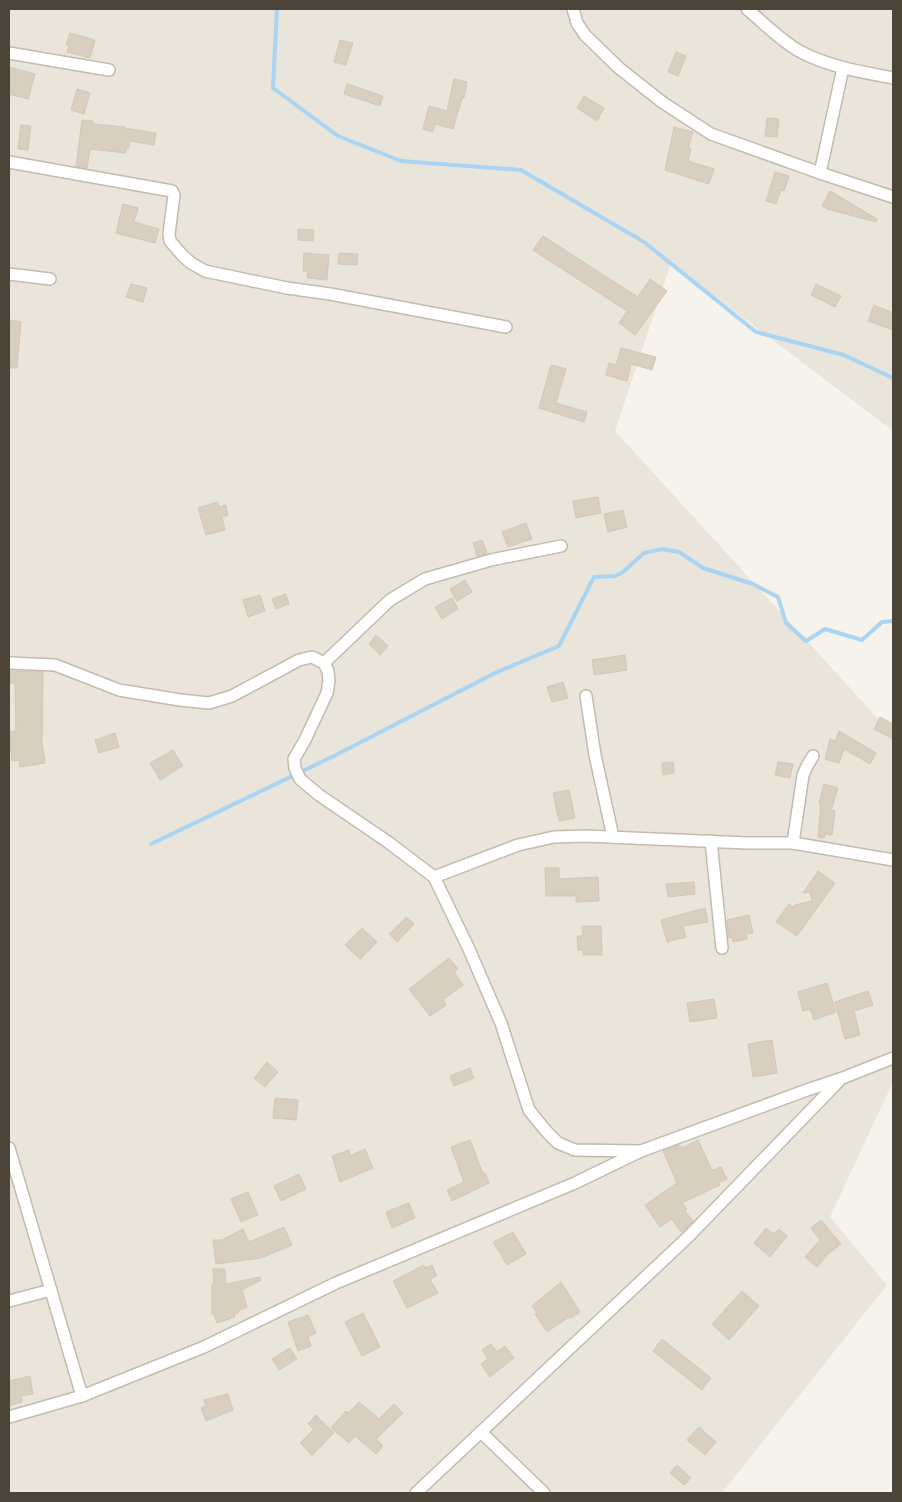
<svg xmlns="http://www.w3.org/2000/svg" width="902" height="1502" font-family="'PT Sans',sans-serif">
  <rect width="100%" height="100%" fill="#f6f3ec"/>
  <!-- residential -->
  <polygon fill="#eae5da" points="9,9 893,9 893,431 671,263 615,431 893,735 893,1082 830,1217 887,1285 722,1493 9,1493"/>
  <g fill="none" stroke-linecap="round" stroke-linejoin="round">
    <!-- stream -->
    <g stroke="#a9d4f2" stroke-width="4">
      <polyline points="277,9 273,88 338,136 401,161 521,170 644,242 756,332 844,355 893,378"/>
      <polyline points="151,844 334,756 495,673 559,646 594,577 615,576 623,572 644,553 662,549 679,552 703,568 753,584 778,597 786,623 806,641 825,629 862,640 882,622 893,621"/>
    </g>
  </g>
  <!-- building -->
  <g fill="#d8cfc1" stroke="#d3c7b4">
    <polygon points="70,33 95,40 90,58 67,52 69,46 66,45"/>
    <polygon points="340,40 353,43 346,65 334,62"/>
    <polygon points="676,52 686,56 678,76 668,72"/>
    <polygon points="9,67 35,74 28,99 9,94"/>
    <polygon points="454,79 467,82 464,98 462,98 453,129 435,124 433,132 423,129 429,106 447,111"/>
    <polygon points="347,84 383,96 380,106 344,94"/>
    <polygon points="77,89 90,93 84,114 71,110"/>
    <polygon points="584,96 604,108 597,121 577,108"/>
    <polygon points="767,118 779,119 777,137 765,136"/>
    <polygon points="82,120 93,121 93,124 125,127 124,128 156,133 154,145 130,141 129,148 126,148 126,153 90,149 87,168 76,166"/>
    <polygon points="21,125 31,126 28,150 18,149"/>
    <polygon points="674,127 693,132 688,148 691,148 688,161 714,169 709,184 665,170"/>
    <polygon points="775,172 789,176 784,191 781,190 776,204 766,201"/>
    <polygon points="830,191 877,219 876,222 827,209 822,206"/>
    <polygon points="123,204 138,208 134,222 159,229 155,243 116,233"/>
    <polygon points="298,229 314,230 313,241 298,240"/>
    <polygon points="543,236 638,297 650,279 667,291 635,335 619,323 627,311 533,250"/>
    <polygon points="304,253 329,255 327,280 307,278 308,271 303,271"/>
    <polygon points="339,253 358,254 357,265 338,264"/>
    <polygon points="131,284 147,288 143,302 126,297"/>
    <polygon points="816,284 841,296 835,307 811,295"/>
    <polygon points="874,305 893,313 893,330 868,321"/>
    <polygon points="9,320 21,322 17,368 9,368"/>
    <polygon points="621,348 656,357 652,370 631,364 627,381 606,375 609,363 616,365"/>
    <polygon points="551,365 566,369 556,403 587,412 584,422 539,408"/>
    <polygon points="598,497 601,513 576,518 573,501"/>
    <polygon points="218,502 219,507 226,505 228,515 222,517 225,530 206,535 198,508"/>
    <polygon points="623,510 627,527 608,532 604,514"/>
    <polygon points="526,523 532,539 508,547 502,532"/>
    <polygon points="482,540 487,553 477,556 473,543"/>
    <polygon points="465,580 472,592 457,601 450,589"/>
    <polygon points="286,594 289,604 276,609 272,599"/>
    <polygon points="260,595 265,611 248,617 243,600"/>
    <polygon points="452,598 458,609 442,619 435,607"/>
    <polygon points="376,635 388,646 380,655 369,644"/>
    <polygon points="625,655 627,670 594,675 592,660"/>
    <polygon points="9,671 43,672 42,743 45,763 20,767 19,760 12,761 9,732 16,731 15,683 9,683"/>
    <polygon points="563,682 568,698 552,702 547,687"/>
    <polygon points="880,717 893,724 893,739 874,729"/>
    <polygon points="839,731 876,753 870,764 844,749 839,763 825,759 830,739 835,741"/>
    <polygon points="115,733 119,747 99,753 95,740"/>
    <polygon points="173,750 183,766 160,780 150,763"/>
    <polygon points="673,762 674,773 663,775 662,763"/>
    <polygon points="778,762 793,764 790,778 775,775"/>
    <polygon points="824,784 838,788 831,810 835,811 832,835 825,834 824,838 818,837 821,804 819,804"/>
    <polygon points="569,790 575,818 559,821 553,793"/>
    <polygon points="545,868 559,868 559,879 598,877 599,901 576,902 576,896 546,896"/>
    <polygon points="818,871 835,883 797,936 776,922 789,904 793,907 795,905 812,901 810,892 803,893"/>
    <polygon points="694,882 695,894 668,897 666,884"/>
    <polygon points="705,908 708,922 683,926 686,937 667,942 661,920"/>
    <polygon points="749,915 753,933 746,934 747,939 733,942 732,937 729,938 727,920"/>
    <polygon points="406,917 414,924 397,942 389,934"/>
    <polygon points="582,926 601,926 602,955 583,955 583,950 578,950 577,936 583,936"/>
    <polygon points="362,928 377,942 360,959 345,945"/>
    <polygon points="449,958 458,969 454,972 463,985 443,1000 446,1005 430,1016 409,989"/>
    <polygon points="827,983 836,1012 814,1020 810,1009 803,1011 798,992"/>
    <polygon points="868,991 873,1005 854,1011 860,1035 845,1039 835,1002"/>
    <polygon points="714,999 717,1018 690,1022 687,1003"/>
    <polygon points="772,1040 777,1073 753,1077 748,1044"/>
    <polygon points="267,1062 278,1072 265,1087 254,1078"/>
    <polygon points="470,1068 474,1078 454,1086 450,1076"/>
    <polygon points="275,1098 298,1100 296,1120 273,1118"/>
    <polygon points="470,1140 483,1174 485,1173 489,1183 452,1201 447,1190 464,1182 451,1147"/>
    <polygon points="698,1140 711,1168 713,1170 721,1167 727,1179 718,1183 720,1185 682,1203 687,1209 685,1211 693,1221 684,1230 681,1232 672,1219 660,1227 645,1205 677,1183 663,1151 680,1145 682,1148"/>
    <polygon points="365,1149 373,1168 340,1182 332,1156 349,1150 350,1156"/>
    <polygon points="299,1174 306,1189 281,1201 274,1186"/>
    <polygon points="248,1192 258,1215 241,1222 231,1199"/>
    <polygon points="409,1203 415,1218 392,1228 386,1212"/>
    <polygon points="821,1220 841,1244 828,1254 817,1267 805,1257 820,1240 811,1228"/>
    <polygon points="284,1227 292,1245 261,1258 216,1264 213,1240 222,1240 243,1229 249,1242"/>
    <polygon points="766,1228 774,1234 779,1229 787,1236 770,1257 754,1243"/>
    <polygon points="513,1232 526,1254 507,1265 493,1242"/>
    <polygon points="424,1265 425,1268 432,1265 437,1276 430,1279 438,1293 407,1308 393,1281"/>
    <polygon points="213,1269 225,1269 226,1284 260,1277 261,1280 242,1290 247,1307 238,1311 238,1313 234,1314 235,1317 217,1323 214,1314 212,1314 212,1284 214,1284"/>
    <polygon points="561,1282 580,1312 571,1318 569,1317 547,1332 535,1314 537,1313 532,1306"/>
    <polygon points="742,1291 759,1306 729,1340 712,1324"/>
    <polygon points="363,1313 380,1347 362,1356 345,1322"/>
    <polygon points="308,1315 316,1333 308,1337 311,1346 298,1351 288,1322"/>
    <polygon points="662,1339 711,1378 702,1390 653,1351"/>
    <polygon points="491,1344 497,1352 505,1346 514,1358 490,1377 481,1364 488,1359 482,1350"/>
    <polygon points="290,1348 297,1359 279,1370 272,1359"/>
    <polygon points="30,1376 33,1394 21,1396 22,1402 9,1406 9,1381"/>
    <polygon points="228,1394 233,1410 206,1421 201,1408 206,1406 204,1400"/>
    <polygon points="359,1402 379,1419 394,1404 403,1413 376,1439 383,1446 376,1454 355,1436 349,1443 331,1428 346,1411 348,1413"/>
    <polygon points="316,1415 334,1433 312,1455 300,1443 314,1429 308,1424"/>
    <polygon points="699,1427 716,1442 705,1455 687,1440"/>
    <polygon points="677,1465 691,1478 684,1485 670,1473"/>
  </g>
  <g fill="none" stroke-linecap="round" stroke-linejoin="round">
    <defs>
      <g id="street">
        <polyline points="573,9 577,23 585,35 619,68 662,102 711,134 820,173 893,197"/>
        <path d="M747 9C764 23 781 41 801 52 830 67 862 72 893 78"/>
        <polyline points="9,53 109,70"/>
        <polyline points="9,162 172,191 174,195 169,234 170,241 183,256 191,263 205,271 287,288 330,294 506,327"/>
        <polyline points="820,173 843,68"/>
        <polyline points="9,274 50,279"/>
        <polyline points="9,663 55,665 119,690 180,700 209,703 232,696 299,660 312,657 324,663 328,671 329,681 327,693 305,740 294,759 295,768 300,779 319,795 388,842 434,877 468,947 501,1023 529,1110 546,1131 558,1143 575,1150 641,1151"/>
        <polyline points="324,663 390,600 425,579 491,560 561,546"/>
        <polyline points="586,696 595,755 613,837"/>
        <polyline points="711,841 722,948"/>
        <polyline points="793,843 803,775 807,766 813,756"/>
        <polyline points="434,877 518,845 554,837 585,836 747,843 793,843 893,860"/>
        <polyline points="9,1148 82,1396"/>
        <polyline points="9,1301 51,1290"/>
        <polyline points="9,1417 82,1396 204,1347 336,1283 575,1183 641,1151 807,1090 840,1079 893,1058"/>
        <polyline points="481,1432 544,1493"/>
        <polyline points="416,1493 688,1237 839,1081"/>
      </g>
    </defs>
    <!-- street casing -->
    <use href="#street" stroke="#c2bbae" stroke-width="14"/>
    <!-- street -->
    <use href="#street" stroke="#fff" stroke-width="11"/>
  </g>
  <!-- border -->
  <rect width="902" height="1502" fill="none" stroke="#4b4439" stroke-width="20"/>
</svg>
